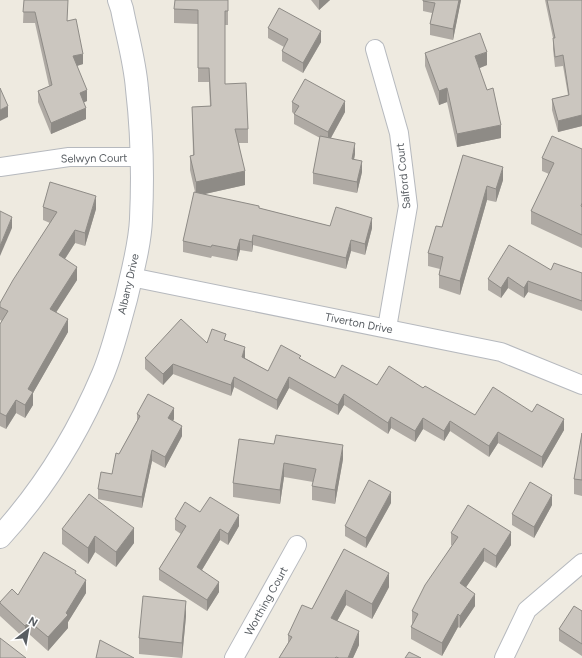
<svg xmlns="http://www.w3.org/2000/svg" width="582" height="658" font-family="Figtree,sans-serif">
  <rect width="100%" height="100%" fill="#eeeae0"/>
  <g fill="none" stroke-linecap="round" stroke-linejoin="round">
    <defs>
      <g id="minor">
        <polyline points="375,49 399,133 408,206 387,328"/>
        <polyline points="0,167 69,157 142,157"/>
        <polyline points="131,277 501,352 582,385"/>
        <polyline points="234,658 297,545"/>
        <polyline points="504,658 527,610 582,563"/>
      </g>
      <path id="tertiary" d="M0 537C43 490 78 433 103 374 113 350 119 324 126 299 132 273 140 245 141 219 143 176 142 132 137 89 135 62 127 35 122 9L119 0"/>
    </defs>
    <!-- minor casing -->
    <use href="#minor" stroke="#b6b9be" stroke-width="20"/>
    <!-- tertiary casing -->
    <use href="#tertiary" stroke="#b6b9be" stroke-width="24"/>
    <!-- minor -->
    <use href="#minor" stroke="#fff" stroke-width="18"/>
    <!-- tertiary -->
    <use href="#tertiary" stroke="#fff" stroke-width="22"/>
  </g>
  <!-- wall -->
  <g fill="#afaaa4">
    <polygon points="24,0 68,21 83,64 77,66 87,101 83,102 86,119 51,134 38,102 38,91 49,86 35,23 23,23"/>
    <polygon points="228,0 228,25 225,25 225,84 248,129 248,143 239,143 245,185 204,194 330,226 372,228 365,255 351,251 346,269 253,245 252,252 240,250 237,261 212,256 211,258 183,252 183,241 195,192 190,170 190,156 193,155 192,107 210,106 209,82 198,82 198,24 174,23 174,9"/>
    <polygon points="311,0 330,0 319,10"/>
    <polygon points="423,0 461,0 453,40 430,35 430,24 432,13 423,11"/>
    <polygon points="545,0 582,0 582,126 558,132 552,110 552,99 568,95 563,66 555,67 553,49 553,38"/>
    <polygon points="268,28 321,42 303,73 282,61 282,51 284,47 268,38"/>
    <polygon points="425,53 487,65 479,68 501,138 457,147 447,102 439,105 425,66"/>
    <polygon points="292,102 345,112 331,138 355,154 354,159 362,172 357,193 313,184 313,173 320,138 294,124 294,114 292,112"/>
    <polygon points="582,149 582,248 531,224 531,211 549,174 542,171 542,158"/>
    <polygon points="463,155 503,180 496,202 487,200 460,295 439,288 439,275 440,269 428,266 428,253 442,227"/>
    <polygon points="43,207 96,209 85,246 75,243 65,259 77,280 56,312 68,332 33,393 33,405 25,418 16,413 6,429 0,426 0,324 2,321 0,320 0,303 50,223 43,220"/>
    <polygon points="551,270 582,273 582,311 528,292 524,298 508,288 501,298 488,290 488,279"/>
    <polygon points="226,340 245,358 268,371 301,359 335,378 377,385 423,388 475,415 532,412 564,430 542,468 498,443 489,457 450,431 444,441 423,429 415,442 391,428 388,434 344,405 338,415 289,388 277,410 234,387 231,396 173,374 163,385 145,369 145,358 207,343"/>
    <polygon points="137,414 174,419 173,421 182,436 165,468 152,461 142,508 98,499 98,489 112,474 119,454 137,421"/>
    <polygon points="582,433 582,496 574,494 574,479"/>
    <polygon points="239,439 343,459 335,504 312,500 312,486 313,482 284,477 280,504 233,497 233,483"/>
    <polygon points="391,503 366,548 345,536 345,526"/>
    <polygon points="552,505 534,538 512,525 512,514"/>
    <polygon points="200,512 239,526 228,545 220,540 202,570 219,592 207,611 159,580 159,569 181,534 175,530 175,519"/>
    <polygon points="62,529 134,543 116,567 95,552 88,564 62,544"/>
    <polygon points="451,533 511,545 496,568 484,561 466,587 475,606 460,628 458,627 442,656 411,639 411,627 412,624 412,611 452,545 451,545"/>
    <polygon points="344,549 389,587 372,619 346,605 337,621 359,645 353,658 279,658 288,643 288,635 312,609"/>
    <polygon points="76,574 86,593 68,622 68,628 48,651 29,634 25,639 0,616 0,602 18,595"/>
    <polygon points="582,611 582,656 559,641 559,629"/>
    <polygon points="186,616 182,658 139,654 139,638"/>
  </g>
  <!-- shaded-wall -->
  <g fill="#8e8b86">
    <polygon points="319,0 330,0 319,10"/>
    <polygon points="459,0 461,0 453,40 453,29"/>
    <polygon points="321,31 321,42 303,73 303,63"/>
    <polygon points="487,52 487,65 475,70 475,56"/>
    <polygon points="83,54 83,64 73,67 73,56"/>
    <polygon points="447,88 447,102 439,105 439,91"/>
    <polygon points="87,90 87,101 80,104 80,93"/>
    <polygon points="345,101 345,112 328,143 328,132"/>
    <polygon points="8,106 8,117 0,121 0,110"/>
    <polygon points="86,108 86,119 51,134 51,123"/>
    <polygon points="582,115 582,126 558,132 558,121"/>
    <polygon points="501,125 501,138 457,147 457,134"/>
    <polygon points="355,143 355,154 352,170 352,159"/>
    <polygon points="362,161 362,172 357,193 357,182"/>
    <polygon points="503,167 503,180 496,202 496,189"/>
    <polygon points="245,171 245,185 196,196 196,182"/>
    <polygon points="487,186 487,200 460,295 460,281"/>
    <polygon points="96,196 96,209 85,246 85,233"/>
    <polygon points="12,217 12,228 0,256 0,246"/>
    <polygon points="372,218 372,228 365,255 365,244"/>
    <polygon points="75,230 75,243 59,268 59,255"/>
    <polygon points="253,235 253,245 252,252 252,242"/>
    <polygon points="240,239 240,250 237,261 237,250"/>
    <polygon points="351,240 351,251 346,269 346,258"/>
    <polygon points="77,267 77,280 50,322 50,309"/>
    <polygon points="508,277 508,288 501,298 501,288"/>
    <polygon points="528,281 528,292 524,298 524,288"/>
    <polygon points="68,319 68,332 33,393 33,405 25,418 25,405 28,389"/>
    <polygon points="245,347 245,358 242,367 242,357"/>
    <polygon points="173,364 173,374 163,385 163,374"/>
    <polygon points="234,377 234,387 231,396 231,385"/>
    <polygon points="289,377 289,388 277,410 277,400"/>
    <polygon points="344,394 344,405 338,415 338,405"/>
    <polygon points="16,400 16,413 6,429 6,416"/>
    <polygon points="174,408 174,419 168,429 168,418"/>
    <polygon points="391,417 391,428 388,434 388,423"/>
    <polygon points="423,418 423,429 415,442 415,431"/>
    <polygon points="564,419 564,430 542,468 542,457"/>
    <polygon points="450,421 450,431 444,441 444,431"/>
    <polygon points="182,426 182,436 165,468 165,457"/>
    <polygon points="498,432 498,443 489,457 489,446"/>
    <polygon points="343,445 343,459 335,504 335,490"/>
    <polygon points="152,450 152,461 142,508 142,497"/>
    <polygon points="284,463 284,477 280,504 280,490"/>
    <polygon points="391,492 391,503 366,548 366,538"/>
    <polygon points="552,495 552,505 534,538 534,527"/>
    <polygon points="239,515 239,526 228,545 228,534"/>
    <polygon points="134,528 134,543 116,567 116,552"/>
    <polygon points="220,529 220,540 197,578 197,567"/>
    <polygon points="511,532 511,545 496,568 496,556"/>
    <polygon points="95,536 95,552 88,564 88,548"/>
    <polygon points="484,548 484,561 460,596 460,583"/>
    <polygon points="389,573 389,587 372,619 372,604"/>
    <polygon points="86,580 86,593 68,622 68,628 48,651 48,637 66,613"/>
    <polygon points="219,582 219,592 207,611 207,600"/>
    <polygon points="346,590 346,605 331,632 331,618"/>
    <polygon points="475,594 475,606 460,628 460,616"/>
    <polygon points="186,601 186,616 182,658 182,643"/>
    <polygon points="458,614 458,627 442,656 442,643"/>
    <polygon points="29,621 29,634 25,639 25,626"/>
    <polygon points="359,631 359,645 353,658 348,658"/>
  </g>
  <!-- building -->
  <g fill="#cbc6bf" stroke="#8e8b86">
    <polygon points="24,0 68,0 67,21 76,19 83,54 73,56 87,90 80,93 86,108 51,123 38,91 52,85 35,12 23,12"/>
    <polygon points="175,0 228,0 228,11 225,11 225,84 246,83 248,129 235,129 245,171 196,182 190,156 194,155 192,107 211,106 209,68 198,68 198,10 174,9"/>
    <polygon points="423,0 459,0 453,29 430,24 435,3 423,1"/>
    <polygon points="547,0 582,0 582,115 558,121 552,99 569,95 563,55 555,57 553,38 555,38"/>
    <polygon points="279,8 321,31 303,63 282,51 288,39 268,28"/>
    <polygon points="480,33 487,52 475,56 487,90 493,88 501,125 457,134 447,88 439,91 425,53"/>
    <polygon points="305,79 345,101 328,132 294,114 299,106 292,102"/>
    <polygon points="0,88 8,106 0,110"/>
    <polygon points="320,136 355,143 352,159 362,161 357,182 313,173"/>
    <polygon points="552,136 582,149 582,203 581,206 582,207 582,235 531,211 554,163 542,158"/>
    <polygon points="463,155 503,167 496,189 487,186 460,281 439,275 443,257 428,253 436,226 442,227"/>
    <polygon points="50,182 96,196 85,233 75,230 59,255 77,267 50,309 68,319 28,389 33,392 25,405 16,400 6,416 0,413 0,324 8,311 0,307 0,303 13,280 57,212 43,207"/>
    <polygon points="194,192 259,206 259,208 330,226 336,207 372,218 365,244 351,240 346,258 253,235 252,242 240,239 237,250 212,245 211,247 183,241"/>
    <polygon points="0,211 12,217 0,246"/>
    <polygon points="509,245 551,270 554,263 582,273 582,301 528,281 524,288 508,277 501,288 488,279"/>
    <polygon points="181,319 207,343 212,329 226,334 224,340 245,347 242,357 268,371 281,345 301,356 299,358 335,378 342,365 377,385 389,366 423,388 425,386 475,415 493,387 532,412 537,404 564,419 542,457 498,432 489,446 450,421 444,431 423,418 415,431 391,417 388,423 344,394 338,405 289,377 277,400 234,377 231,385 173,364 163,374 145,358"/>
    <polygon points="148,394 174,408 168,418 182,426 165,457 152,450 142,497 98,489 101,472 112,474 116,453 119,454 140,416 137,414"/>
    <polygon points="582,433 582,480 574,479"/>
    <polygon points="276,435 343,445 335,490 312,486 316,469 284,463 280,490 233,483 239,439 274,444"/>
    <polygon points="369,480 391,492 366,538 345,526"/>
    <polygon points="530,482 552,495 534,527 512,514"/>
    <polygon points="89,494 134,528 116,552 95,536 88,548 62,529"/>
    <polygon points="210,497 239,515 228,534 220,529 197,567 219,582 207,600 159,569 186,526 175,519 185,502 200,512"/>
    <polygon points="468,505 511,532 496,556 484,548 460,583 475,594 460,616 458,614 442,643 411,627 418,614 412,611 425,585 458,537 451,533"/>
    <polygon points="344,549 389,573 372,604 346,590 331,618 359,631 348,658 339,658 336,657 335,658 279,658 292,637 288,635 302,605 312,609"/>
    <polygon points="44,552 76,571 75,573 86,580 66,613 68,615 48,637 29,621 25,626 0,603 0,602 12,589 18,595"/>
    <polygon points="143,596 186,601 182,643 139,638"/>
    <polygon points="574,606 582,611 582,644 559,629"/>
    <polygon points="0,638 26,658 0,658"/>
    <polygon points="100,640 134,658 96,658"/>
    <polygon points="409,652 421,658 405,658"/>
  </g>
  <g text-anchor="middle" stroke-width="3" stroke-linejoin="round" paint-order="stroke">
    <!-- street labels -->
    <g font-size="11" fill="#595e63" stroke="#fff">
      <text transform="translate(94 158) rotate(-1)" y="4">Selwyn Court</text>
      <text transform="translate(403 176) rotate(-96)" y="4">Salford Court</text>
      <text transform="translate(128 284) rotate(-77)" y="4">Albany Drive</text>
      <text transform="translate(359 323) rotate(11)" y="4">Tiverton Drive</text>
      <text transform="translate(266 601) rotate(-61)" y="4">Worthing Court</text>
    </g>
  </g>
  <!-- north arrow -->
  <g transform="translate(28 630) rotate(31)" stroke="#ffffff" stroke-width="3" paint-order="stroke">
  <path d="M0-3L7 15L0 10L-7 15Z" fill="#595e63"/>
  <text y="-6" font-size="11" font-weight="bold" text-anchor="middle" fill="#595e63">N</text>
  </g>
</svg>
